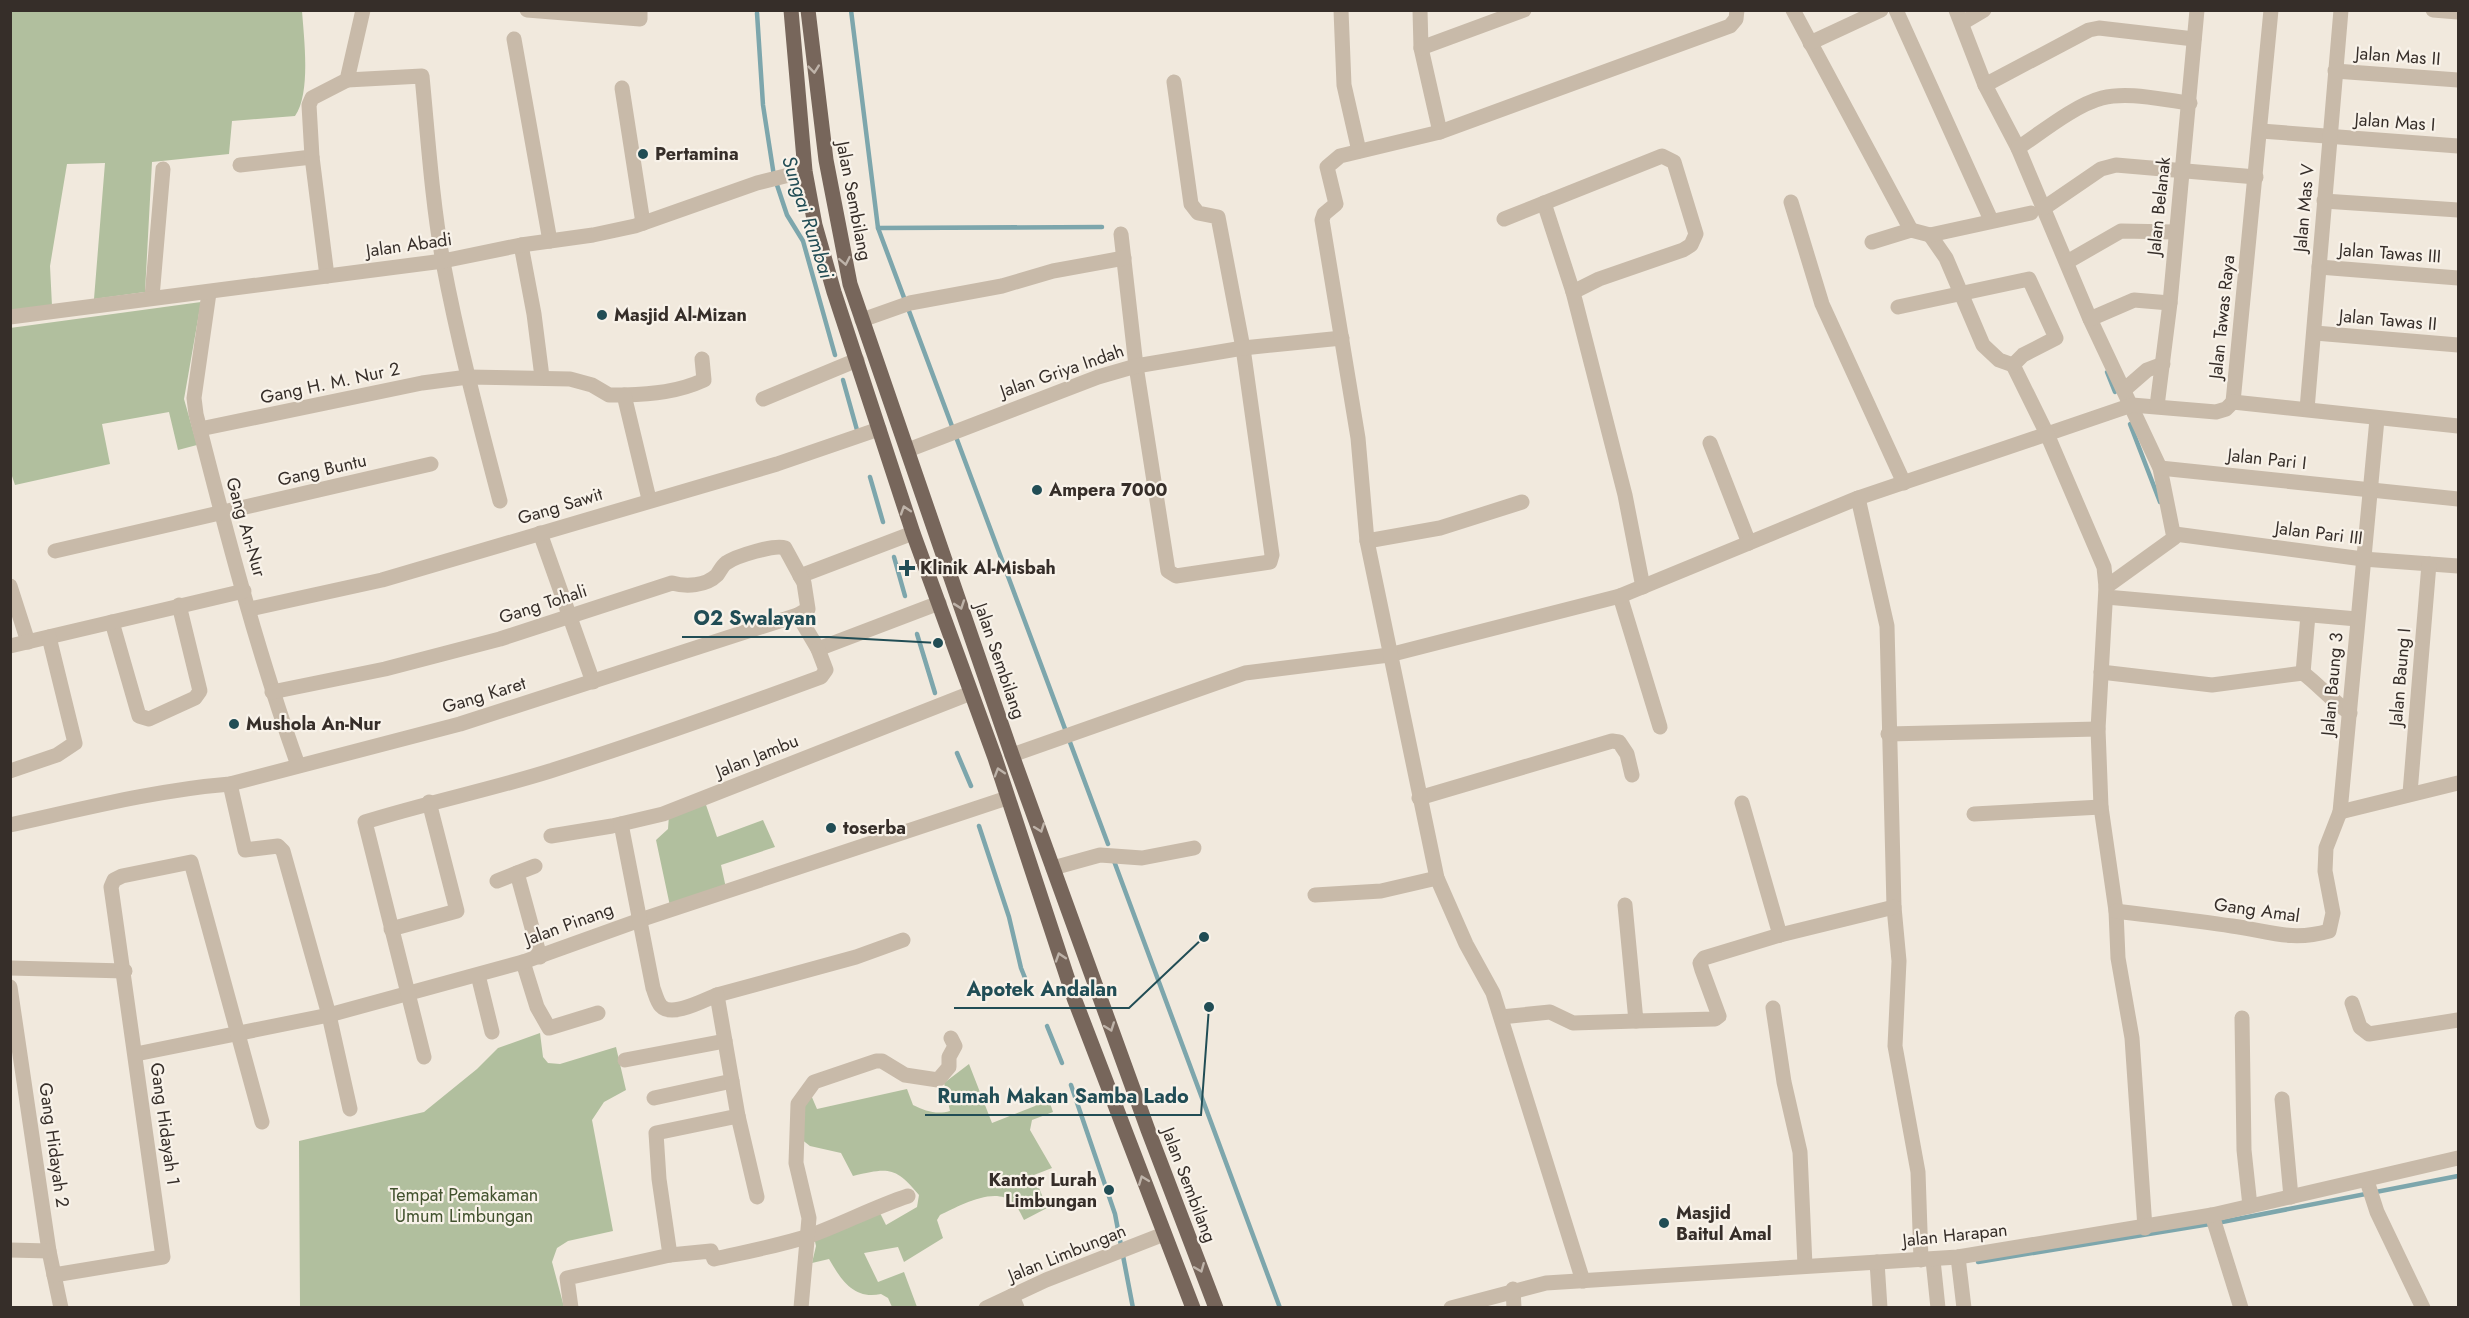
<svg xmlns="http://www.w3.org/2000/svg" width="2469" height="1318" font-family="Jost,sans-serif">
  <rect width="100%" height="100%" fill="#f1e9dd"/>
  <!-- green -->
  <g fill="#b1bf9e">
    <path d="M10 11H302C304 39 311 93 295 116L232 121 229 154 152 162 145 292 94 299 105 163 67 164 50 266 52 306 11 312Z"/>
    <polygon points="201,302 184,399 197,445 178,450 169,412 102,424 110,464 15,485 10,470 10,328"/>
    <polygon points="705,802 717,837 763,820 775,847 721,865 726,888 670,906 656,840 668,829 669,815"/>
    <polygon points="540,1033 543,1057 548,1063 560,1064 616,1047 626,1090 604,1102 592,1120 613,1231 568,1241 557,1248 552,1262 564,1307 300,1307 299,1141 424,1112 477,1069 498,1048"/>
    <path d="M969 1064 992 1123 1035 1106 1047 1094 1053 1112 1032 1120 1030 1130 1052 1168 1034 1175 1047 1208 1024 1220C1021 1214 1018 1207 1013 1203 995 1185 958 1207 940 1215L937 1220 943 1238 904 1262 898 1247 864 1253 878 1282 904 1272 917 1307H892L888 1298 881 1294C854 1300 841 1280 829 1259L812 1263 816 1246 814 1237 878 1209 886 1225 917 1207 919 1195C895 1166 888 1168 853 1176L841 1153 810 1146 801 1139 804 1101 811 1095 817 1109 907 1089 913 1105C925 1111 937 1115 950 1111L944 1083Z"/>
  </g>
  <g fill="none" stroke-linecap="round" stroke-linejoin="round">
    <!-- stream -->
    <g stroke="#7da6ac" stroke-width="4.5">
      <polyline points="851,10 878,228 1108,844"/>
      <polyline points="757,13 763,105 774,176 787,215 803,241 835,355"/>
      <polyline points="878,228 1102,227"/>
      <polyline points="2107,372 2115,392"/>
      <polyline points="843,380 857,430"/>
      <polyline points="2130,424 2160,502"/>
      <polyline points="870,477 883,522"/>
      <polyline points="894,557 905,596"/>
      <polyline points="917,634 935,693"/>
      <polyline points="957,753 971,786"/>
      <polyline points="979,826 1009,917 1021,968 1031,993"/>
      <polyline points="1114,861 1280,1308"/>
      <polyline points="1047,1026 1062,1063"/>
      <polyline points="1071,1085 1115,1214 1133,1308"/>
      <polyline points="1978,1262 2222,1222 2458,1176"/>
    </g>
    <!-- minor -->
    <g stroke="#c8baa9" stroke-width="15">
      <polyline points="527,10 640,19 640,10"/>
      <polyline points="1341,10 1344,85 1359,151"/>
      <polyline points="1420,10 1421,48 1440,132"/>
      <polyline points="1793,10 1911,230"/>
      <polyline points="1896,10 1991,220"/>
      <polyline points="1956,10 1985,85 2018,148 2090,319 2160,468 2174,538 2106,587"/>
      <polyline points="2433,10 2458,12"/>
      <polyline points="1962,23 1984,10"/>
      <polyline points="514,39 550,241"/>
      <polyline points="1810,43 1881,10"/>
      <polyline points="1421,48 1524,10"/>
      <polyline points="2335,71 2458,80"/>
      <path d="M347 80 422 76C428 138 432 201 443 262 458 342 479 421 500 501"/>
      <polyline points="1985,85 2089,30 2099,28 2194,39"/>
      <polyline points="622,88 643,223"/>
      <polyline points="2261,131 2458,146"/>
      <path d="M2018 148C2042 132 2075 105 2102 98 2129 91 2162 100 2190 103"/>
      <polyline points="240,165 312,157"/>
      <polyline points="2324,201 2458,210"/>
      <polyline points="1791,202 1822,304 1904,483"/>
      <polyline points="1544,203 1573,292"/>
      <polyline points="2044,208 2101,169 2116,165 2256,177"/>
      <polyline points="1504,219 1662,156 1674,162 1696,234 1691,245 1683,250 1599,279 1573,292 1625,495 1643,587"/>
      <polyline points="1121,234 1136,366 1168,571 1176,576 1270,562 1272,555 1243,348 1218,217 1198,213 1191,204 1174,82"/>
      <polyline points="1930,235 1946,258 1983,345 1999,360 2013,365 2047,434 2132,405 2216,412 2226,409 2233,402"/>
      <polyline points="1872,242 1911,230 1930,235 2031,213"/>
      <polyline points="521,245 534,314 542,377"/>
      <polyline points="2067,262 2121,231 2175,232"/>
      <polyline points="2319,267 2458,278"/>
      <polyline points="327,276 312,157 309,105 312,98 347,80 363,10"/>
      <path d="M209 293 194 398 196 414C226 532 257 651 298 765"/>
      <polyline points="152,297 163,169"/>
      <polyline points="1898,307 2029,279 2056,338 2023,355 2013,365"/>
      <polyline points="2090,319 2134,300 2170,303"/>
      <polyline points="862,320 910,303 1002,286 1053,271 1124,258"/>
      <polyline points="2315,333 2458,345"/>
      <polyline points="2124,390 2147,370 2163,364"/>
      <path d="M624 395C653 394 678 392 704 380L702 359"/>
      <polyline points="763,399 857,360"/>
      <polyline points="2233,402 2271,10"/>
      <polyline points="2233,402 2458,426"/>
      <polyline points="2157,406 2170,303 2197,10"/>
      <polyline points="2307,409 2341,10"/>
      <polyline points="200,429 422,383 468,377 570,379 592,385 609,395 624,395 649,499"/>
      <polyline points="1710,443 1749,543"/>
      <polyline points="908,450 1098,377 1136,366 1243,348 1342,338"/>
      <polyline points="2160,468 2458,499"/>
      <polyline points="1858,498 1887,626 1894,907 1899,961 1895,1046 1918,1172 1921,1260"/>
      <polyline points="540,533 593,682"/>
      <polyline points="2175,534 2363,559 2458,566"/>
      <polyline points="1367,541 1440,528 1522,502"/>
      <polyline points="55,551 431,464"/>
      <polyline points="800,576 913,533"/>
      <polyline points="10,586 28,642"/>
      <polyline points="1620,596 1660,727"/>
      <polyline points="2106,597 2357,619"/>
      <polyline points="250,609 382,580 777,464 879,429"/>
      <polyline points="112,622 139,716 149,719 195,698 200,691 179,605"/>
      <polyline points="10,646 244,591"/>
      <path d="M2101 672 2212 685 2303 673C2320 686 2332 701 2350 713"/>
      <polyline points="2303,673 2308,615"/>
      <path d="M272 692 385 669 500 639 672 583C686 587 706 586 717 575 720 571 722 566 726 563 736 556 775 544 785 548L804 583 808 609 798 615"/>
      <polyline points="1888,734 2098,729"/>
      <polyline points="1012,755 1245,673 1389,655 1620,596 1858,498 2047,434 2104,567 2106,587 2098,729 2101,807 2116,911 2118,958 2132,1038 2145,1228"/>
      <polyline points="10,771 57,755 75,743 49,637"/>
      <polyline points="230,784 245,850 278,846 283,851 329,1015 350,1109"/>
      <polyline points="2410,793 2429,564"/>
      <polyline points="1419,798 1612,741 1619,742 1627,754 1632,775"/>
      <polyline points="1742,803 1780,935"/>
      <polyline points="2340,812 2458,783"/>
      <polyline points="1974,814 2101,807"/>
      <path d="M10 825C83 809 156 790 230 784L460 724 798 615 818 649 939 603"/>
      <polyline points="551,836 612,826 663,814 971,693"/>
      <polyline points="535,866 517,873 540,957"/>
      <polyline points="1053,868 1100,855 1142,858 1194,848"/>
      <polyline points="497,881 517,873"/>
      <polyline points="1315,895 1381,891 1437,878"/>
      <polyline points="1625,905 1636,1021 1715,1019 1719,1016 1702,970 1700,963 1704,958 1780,935 1894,907"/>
      <path d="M2116 911C2155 916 2193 920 2232 926 2269 931 2291 942 2329 931L2333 913 2325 871 2326 848 2340 812 2377 419"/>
      <polyline points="391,929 457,911 429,802"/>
      <polyline points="523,962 537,1007 549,1028 598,1013"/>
      <polyline points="10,968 125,971"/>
      <polyline points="478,975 492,1032"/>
      <polyline points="10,987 49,1251 61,1308"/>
      <polyline points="717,995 856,957 903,940"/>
      <polyline points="2352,1003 2360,1027 2369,1034 2458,1020"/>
      <polyline points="1773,1008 1784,1082 1800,1152 1805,1266"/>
      <polyline points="1501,1017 1550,1012 1573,1023 1636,1021"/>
      <polyline points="2242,1018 2244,1150 2250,1206"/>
      <polyline points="136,1054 329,1015 523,962 640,920 1007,798"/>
      <path d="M424 1057 365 822C426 803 489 790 550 771 641 742 731 710 821 677L826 670 818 649"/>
      <polyline points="625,1060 725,1041"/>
      <polyline points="654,1098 732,1081"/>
      <polyline points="2282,1099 2291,1197"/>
      <polyline points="738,1116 757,1197"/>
      <polyline points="2367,1181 2377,1212 2423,1308"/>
      <polyline points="2212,1215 2241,1308"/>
      <polyline points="10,1250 49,1251"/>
      <path d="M670 1255 711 1251 714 1259C745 1252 778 1246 809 1236 843 1224 874 1207 908 1196"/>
      <polyline points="1958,1257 1964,1308"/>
      <polyline points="1933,1260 1938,1308"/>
      <polyline points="1877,1262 1880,1308"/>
      <polyline points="54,1275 163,1257 111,887 114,880 122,876 191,862 262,1122"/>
      <polyline points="1583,1281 1493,993 1466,944 1437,878 1367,541 1358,438 1322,220 1324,214 1336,204 1327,167 1340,156 1440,132 1730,26 1736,19 1737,10"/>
      <polyline points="1513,1289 1514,1308"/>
      <polyline points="1012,1296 1017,1308"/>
      <path d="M571 1308 567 1278 670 1255 659 1179 656 1133 738 1116 717 995C704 1000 672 1018 661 1006 657 1002 655 993 653 988L621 824"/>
      <polyline points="801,1308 809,1218 796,1163 798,1104 814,1082 876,1061 882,1061 905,1075 938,1080 949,1067 949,1057 955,1046 951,1038"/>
    </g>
    <!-- tertiary -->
    <g stroke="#c8baa9" stroke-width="15">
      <polyline points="10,317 443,261 521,245 593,235 635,226 757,183 805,171"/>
      <polyline points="986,1308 1046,1280 1164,1234"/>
      <polyline points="1451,1308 1546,1283 1958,1257 2212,1215 2458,1158"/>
    </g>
    <!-- primary -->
    <g stroke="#77665b" stroke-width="15">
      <polyline points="791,10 805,171 815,225 834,292 913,533 995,758 1074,998 1193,1308"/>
      <polyline points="808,10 826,160 850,284 1012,755 1148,1130 1216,1308"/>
    </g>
  </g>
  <!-- one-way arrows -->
  <defs><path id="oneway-chevron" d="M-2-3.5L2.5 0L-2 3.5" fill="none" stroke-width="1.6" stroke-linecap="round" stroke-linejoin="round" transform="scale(1.5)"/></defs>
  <g stroke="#beb3a9">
    <use href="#oneway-chevron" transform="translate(814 69) rotate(84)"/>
    <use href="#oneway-chevron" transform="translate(845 261) rotate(79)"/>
    <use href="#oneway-chevron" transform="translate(905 510) rotate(-108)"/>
    <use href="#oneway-chevron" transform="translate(960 605) rotate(71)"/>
    <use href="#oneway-chevron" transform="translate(999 772) rotate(-107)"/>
    <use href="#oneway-chevron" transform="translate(1040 828) rotate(70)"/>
    <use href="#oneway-chevron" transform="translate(1060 957) rotate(-108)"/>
    <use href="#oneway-chevron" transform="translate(1110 1027) rotate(70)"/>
    <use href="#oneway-chevron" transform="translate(1143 1180) rotate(-111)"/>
    <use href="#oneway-chevron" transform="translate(1200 1268) rotate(68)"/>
  </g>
  <!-- markers -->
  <g fill="#214d55" stroke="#f8f2e9" stroke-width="2">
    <circle cx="643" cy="154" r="6"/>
    <circle cx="602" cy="315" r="6"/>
    <circle cx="1037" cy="490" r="6"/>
    <path d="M904 559h6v6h6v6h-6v6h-6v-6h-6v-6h6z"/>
    <circle cx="234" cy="724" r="6"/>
    <circle cx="831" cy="828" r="6"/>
    <circle cx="1109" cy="1190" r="6"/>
    <circle cx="1664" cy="1223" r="6"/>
  </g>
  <g text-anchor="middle" stroke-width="4.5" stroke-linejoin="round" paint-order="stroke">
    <!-- street labels -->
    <g font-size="18" fill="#362e29" stroke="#f8f2e9">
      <text transform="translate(2398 56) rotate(4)" y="6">Jalan Mas II</text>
      <text transform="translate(2395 122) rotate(4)" y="6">Jalan Mas I</text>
      <text transform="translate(854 201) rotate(79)" y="6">Jalan Sembilang</text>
      <text transform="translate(2159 206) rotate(-84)" y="6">Jalan Belanak</text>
      <text transform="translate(2304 208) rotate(-85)" y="6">Jalan Mas V</text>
      <text transform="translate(409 245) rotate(-8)" y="6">Jalan Abadi</text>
      <text transform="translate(2390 253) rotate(4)" y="6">Jalan Tawas III</text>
      <text transform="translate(2222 317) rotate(-84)" y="6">Jalan Tawas Raya</text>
      <text transform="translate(2388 320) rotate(5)" y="6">Jalan Tawas II</text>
      <text transform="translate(1062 371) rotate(-19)" y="6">Jalan Griya Indah</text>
      <text transform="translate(330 383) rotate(-12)" y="6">Gang H. M. Nur 2</text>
      <text transform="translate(2267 459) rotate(6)" y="6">Jalan Pari I</text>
      <text transform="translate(322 470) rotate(-13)" y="6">Gang Buntu</text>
      <text transform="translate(560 506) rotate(-17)" y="6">Gang Sawit</text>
      <text transform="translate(246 527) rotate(74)" y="6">Gang An-Nur</text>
      <text transform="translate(2319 533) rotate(7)" y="6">Jalan Pari III</text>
      <text transform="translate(543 604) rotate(-18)" y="6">Gang Tohali</text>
      <text transform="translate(1000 661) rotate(71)" y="6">Jalan Sembilang</text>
      <text transform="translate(2400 677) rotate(-85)" y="6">Jalan Baung I</text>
      <text transform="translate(2332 684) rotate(-85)" y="6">Jalan Baung 3</text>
      <text transform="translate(484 695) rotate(-17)" y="6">Gang Karet</text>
      <text transform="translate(757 756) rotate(-22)" y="6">Jalan Jambu</text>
      <text transform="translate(2257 910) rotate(8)" y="6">Gang Amal</text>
      <text transform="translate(569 924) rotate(-20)" y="6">Jalan Pinang</text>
      <text transform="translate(165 1124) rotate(82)" y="6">Gang Hidayah 1</text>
      <text transform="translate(54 1145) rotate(82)" y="6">Gang Hidayah 2</text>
      <text transform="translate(1189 1185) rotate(69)" y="6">Jalan Sembilang</text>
      <text transform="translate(1955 1235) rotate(-6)" y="6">Jalan Harapan</text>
      <text transform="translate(1067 1253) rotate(-22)" y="6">Jalan Limbungan</text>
    </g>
    <!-- poi labels -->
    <g font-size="18" font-weight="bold" fill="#362e29" stroke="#f8f2e9" text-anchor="start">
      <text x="655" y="160">Pertamina</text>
      <text x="614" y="321">Masjid Al-Mizan</text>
      <text x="1049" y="496">Ampera 7000</text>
      <text x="920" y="574">Klinik Al-Misbah</text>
      <text x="246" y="730">Mushola An-Nur</text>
      <text x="843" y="834">toserba</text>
      <text x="1097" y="1186" text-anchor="end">Kantor Lurah<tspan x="1097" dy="21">Limbungan</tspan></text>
      <text x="1676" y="1219">Masjid<tspan x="1676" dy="21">Baitul Amal</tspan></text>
    </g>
    <!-- park labels -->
    <g font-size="18" fill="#42522e" stroke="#f8f2e9">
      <text x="464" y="1201">Tempat Pemakaman<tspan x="464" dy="21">Umum Limbungan</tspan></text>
    </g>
    <!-- water labels -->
    <g font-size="20" font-style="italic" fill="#214d55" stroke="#f8f2e9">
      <text transform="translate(808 217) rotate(72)" y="7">Sungai Rumbai</text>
    </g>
  </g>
  <!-- callouts -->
  <path fill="none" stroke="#214d55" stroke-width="2" d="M938 643L829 637H682M1204 937L1129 1008H954M1209 1007L1201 1115H925"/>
  <g fill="#214d55" stroke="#f8f2e9" stroke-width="2">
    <circle cx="938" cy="643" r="6"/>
    <circle cx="1204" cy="937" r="6"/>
    <circle cx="1209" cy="1007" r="6"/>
  </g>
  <g font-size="20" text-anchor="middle" font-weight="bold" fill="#214d55" stroke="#f8f2e9" stroke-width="4.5" stroke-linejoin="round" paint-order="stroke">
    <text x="755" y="625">O2 Swalayan</text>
    <text x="1042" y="996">Apotek Andalan</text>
    <text x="1063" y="1103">Rumah Makan Samba Lado</text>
  </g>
  <!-- border -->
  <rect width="2469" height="1318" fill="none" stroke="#362e29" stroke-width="24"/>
</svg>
